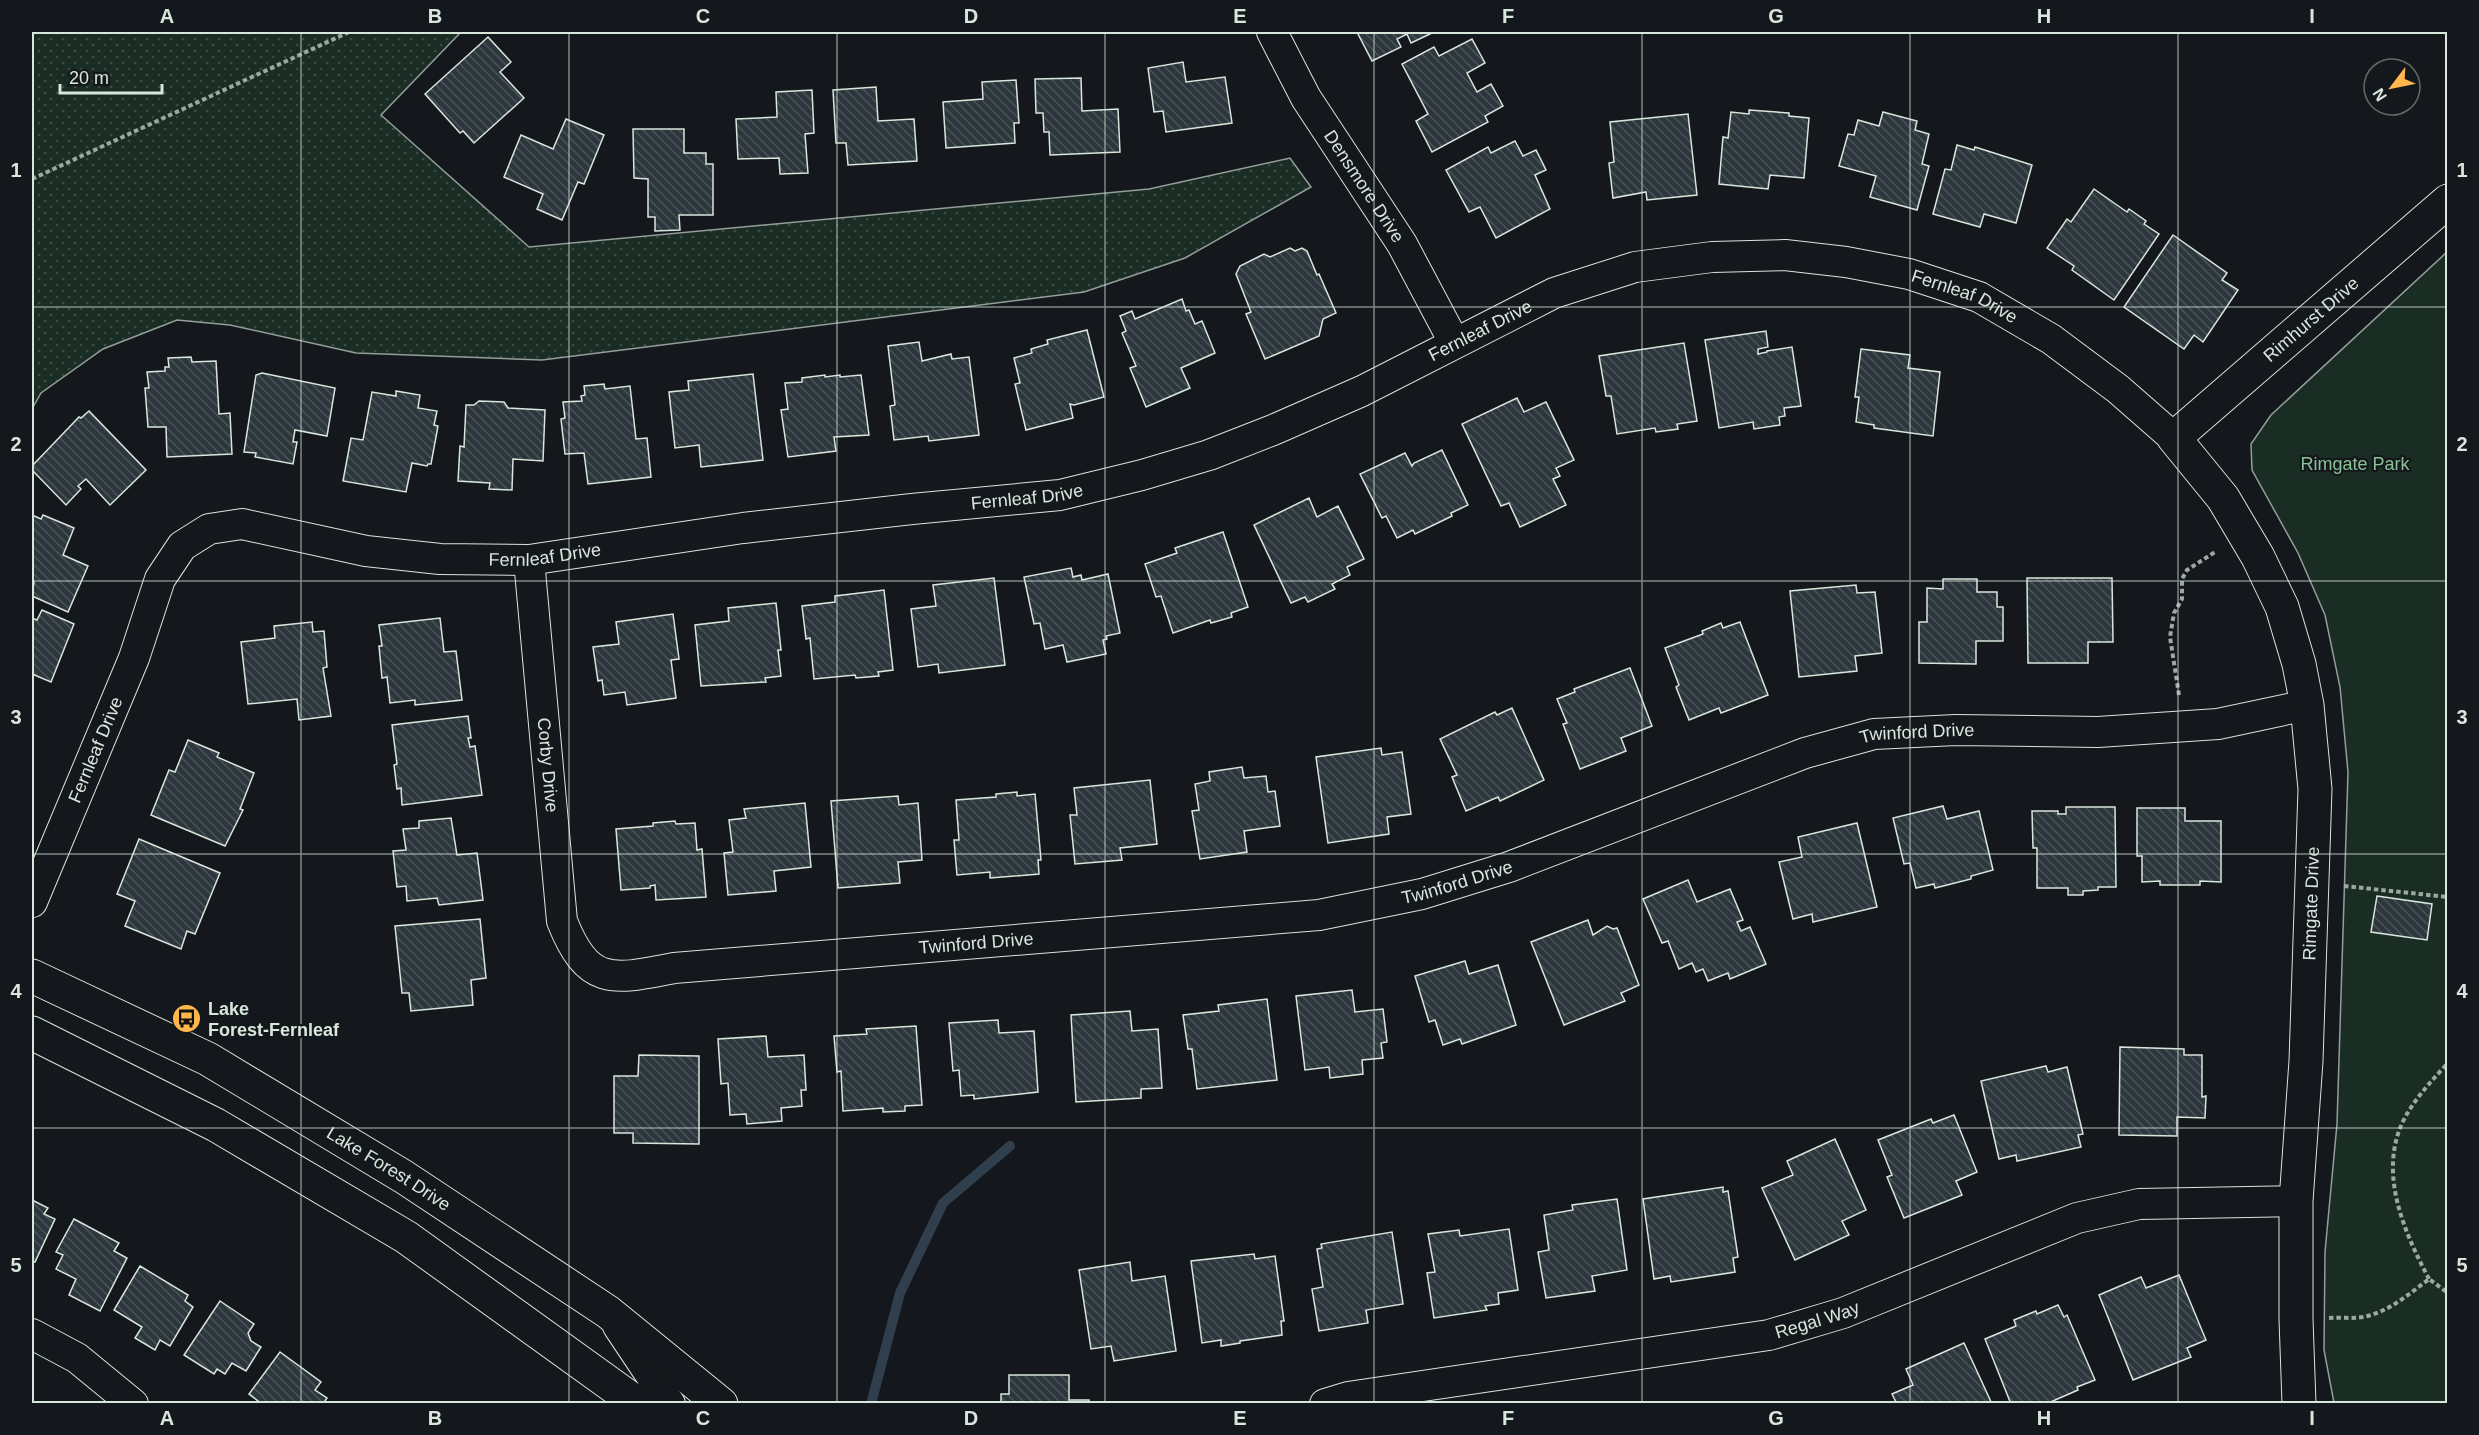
<svg xmlns="http://www.w3.org/2000/svg" width="2479" height="1435" font-family="Arial,sans-serif">
  <defs>
    <pattern id="grass-dots" width="8" height="8" patternUnits="userSpaceOnUse" patternTransform="scale(1.5)"><rect width="8" height="8" fill="#1a2d24"/><path d="M2 2h.1M6 6h.1" fill="none" stroke="#3b4b43" stroke-width="1.8" stroke-linecap="round"/></pattern>
    <pattern id="building-back-hatch" width="6" height="6" patternUnits="userSpaceOnUse" patternTransform="scale(1.5)"><rect width="6" height="6" fill="#2c363c"/><path d="M-1 5l2 2M0 0l6 6M5-1l2 2" fill="none" stroke="#4a5358"/></pattern>
  </defs>
  <rect width="100%" height="100%" fill="#14181c"/>
  <!-- grass -->
  <polygon fill="url(#grass-dots)" stroke="#939e99" stroke-width="1.5" points="32,32 461,32 381,115 529,247 1149,189 1290,158 1311,187 1185,258 1084,292 542,360 356,353 230,325 177,320 103,349 41,393 32,409"/>
  <!-- park -->
  <polygon fill="#1a2d24" stroke="#939e99" stroke-width="1.5" points="2447,252 2447,1403 2334,1403 2324,1350 2325,1252 2337,1124 2348,772 2340,687 2325,615 2298,553 2252,470 2251,444 2271,415"/>
  <g fill="none" stroke-linecap="round" stroke-linejoin="round">
    <!-- stream -->
    <polyline stroke="#2f3f4d" stroke-width="10" points="871,1404 900,1293 943,1203 1010,1146"/>
  </g>
  <!-- building -->
  <g fill="url(#building-back-hatch)" stroke="#d8e6dc" stroke-width="1.5">
    <polygon points="1357,32 1434,32 1411,43 1407,34 1397,39 1401,47 1372,61"/>
    <polygon points="488,37 511,62 500,72 524,98 474,143 463,131 460,133 425,94"/>
    <polygon points="1472,39 1485,63 1467,73 1477,92 1491,84 1503,106 1485,116 1488,122 1432,152 1416,121 1428,114 1402,64 1434,47 1439,56"/>
    <polygon points="1183,62 1186,82 1225,77 1232,123 1166,132 1163,111 1154,112 1148,68"/>
    <polygon points="1081,78 1082,111 1118,109 1120,152 1050,155 1049,132 1044,132 1043,113 1036,113 1035,79"/>
    <polygon points="1016,80 1019,123 1014,123 1015,143 946,148 943,102 983,99 982,82"/>
    <polygon points="876,87 878,121 914,119 917,161 848,165 846,143 836,143 833,90"/>
    <polygon points="812,90 814,133 805,134 808,173 780,174 779,158 738,159 736,119 777,117 776,92"/>
    <polygon points="1749,110 1789,113 1789,116 1809,118 1804,178 1770,175 1768,189 1719,184 1723,137 1728,138 1731,112 1749,114"/>
    <polygon points="1883,112 1917,121 1915,130 1929,134 1922,164 1929,166 1917,210 1870,197 1876,176 1839,166 1848,134 1854,135 1858,120 1879,126"/>
    <polygon points="1688,114 1697,195 1647,200 1646,192 1613,198 1609,163 1614,162 1610,122"/>
    <polygon points="566,119 604,135 584,184 578,182 562,220 537,209 543,194 504,177 521,135 553,149"/>
    <polygon points="633,129 684,129 684,153 706,153 706,164 713,164 713,215 679,215 680,230 655,231 655,217 648,217 648,179 634,178"/>
    <polygon points="1515,141 1523,156 1536,150 1546,170 1535,175 1550,209 1496,238 1480,207 1469,212 1446,170 1488,147 1491,153"/>
    <polygon points="1957,145 1974,150 1975,147 2032,165 2016,223 1984,214 1980,227 1933,214 1945,169 1951,170"/>
    <polygon points="2094,189 2127,212 2129,209 2146,221 2144,224 2159,234 2114,300 2072,270 2074,266 2047,248 2067,219 2071,222"/>
    <polygon points="2173,235 2227,273 2222,280 2238,290 2203,342 2194,335 2184,349 2124,307"/>
    <polygon points="1290,248 1295,251 1302,248 1307,251 1317,275 1319,274 1336,313 1323,319 1319,336 1265,359 1246,314 1251,312 1236,274 1240,266 1264,254 1270,257"/>
    <polygon points="1182,299 1186,311 1189,310 1195,324 1202,321 1215,353 1181,368 1190,388 1146,407 1130,368 1136,366 1122,333 1126,331 1120,316 1132,311 1135,319"/>
    <polygon points="1087,330 1104,397 1074,405 1070,404 1073,418 1026,430 1015,384 1020,383 1014,358 1032,353 1031,349 1048,344 1047,340"/>
    <polygon points="1766,331 1768,347 1758,349 1758,354 1767,352 1767,351 1792,347 1801,406 1784,408 1785,416 1779,417 1780,425 1754,429 1753,422 1719,428 1705,340"/>
    <polygon points="919,342 922,361 951,354 952,359 969,357 979,435 929,441 928,436 894,440 890,406 895,405 888,346"/>
    <polygon points="1684,343 1697,421 1677,424 1678,429 1656,432 1655,428 1617,434 1611,396 1606,396 1599,356"/>
    <polygon points="1861,349 1910,355 1908,368 1940,372 1933,436 1874,428 1874,425 1856,422 1859,397 1855,397"/>
    <polygon points="191,357 192,362 216,361 219,414 230,413 232,454 167,457 166,427 148,427 145,388 149,388 147,372 165,371 165,367 169,367 168,358"/>
    <polygon points="262,373 335,388 327,436 295,430 293,442 297,442 293,464 255,457 256,453 244,452 256,375"/>
    <polygon points="753,374 763,460 701,467 699,445 675,448 669,392 689,390 688,381"/>
    <polygon points="825,375 825,377 840,375 840,377 861,375 869,435 834,437 836,451 788,457 781,410 788,409 785,383 802,382 802,378"/>
    <polygon points="604,384 605,389 630,386 636,439 647,438 651,477 588,484 584,453 565,454 561,419 565,418 563,402 582,401 581,396 585,395 584,386"/>
    <polygon points="396,391 420,395 418,408 437,411 434,425 438,426 431,464 428,464 427,466 412,463 406,492 343,481 351,438 363,440 372,392 396,396"/>
    <polygon points="1517,398 1524,412 1546,402 1574,460 1556,468 1560,476 1553,479 1566,505 1520,527 1509,503 1501,506 1462,424"/>
    <polygon points="479,401 504,402 508,408 545,410 543,461 513,459 512,490 489,489 490,483 458,481 460,446 464,447 466,405 474,405"/>
    <polygon points="89,411 146,470 110,505 86,479 78,486 81,489 66,505 32,470 32,466 79,417 81,418"/>
    <polygon points="1442,450 1468,505 1451,513 1452,516 1415,534 1413,530 1397,538 1386,516 1382,518 1360,474 1405,453 1412,466 1414,463"/>
    <polygon points="1309,498 1317,517 1338,506 1364,559 1347,567 1350,575 1332,584 1335,589 1308,602 1305,597 1291,603 1254,525"/>
    <polygon points="32,515 41,519 43,515 74,528 63,555 88,566 68,612 32,596 34,582 32,581"/>
    <polygon points="1223,532 1248,607 1231,613 1232,617 1211,623 1210,620 1173,633 1161,596 1156,597 1145,564 1177,553 1175,548"/>
    <polygon points="1071,568 1073,577 1081,575 1082,580 1108,574 1120,633 1106,636 1107,639 1103,640 1106,654 1067,662 1063,645 1045,649 1040,623 1034,624 1024,577"/>
    <polygon points="994,578 1005,665 939,673 938,664 918,667 911,609 936,606 933,585"/>
    <polygon points="2027,578 2112,578 2113,642 2088,642 2088,663 2028,663"/>
    <polygon points="1943,579 1977,579 1977,592 1997,592 1997,607 2003,607 2003,641 1976,641 1976,664 1919,663 1919,622 1927,622 1927,588 1943,589"/>
    <polygon points="1856,585 1857,593 1875,592 1882,653 1855,656 1857,671 1799,677 1790,591"/>
    <polygon points="884,590 893,670 878,672 879,676 856,678 855,675 814,679 810,638 806,639 802,606 835,602 835,596"/>
    <polygon points="776,603 781,650 778,650 781,676 765,678 766,682 701,686 695,625 729,621 728,608"/>
    <polygon points="42,610 74,624 51,682 32,674 32,618 37,620"/>
    <polygon points="673,614 679,659 671,660 676,698 627,705 625,692 604,695 602,680 598,681 593,647 619,644 616,622"/>
    <polygon points="440,618 444,652 456,651 462,700 415,705 415,700 390,703 387,677 382,678 379,646 382,646 379,625"/>
    <polygon points="312,622 313,632 324,631 327,667 323,668 331,716 299,720 297,699 248,704 241,642 275,638 274,626"/>
    <polygon points="1740,622 1768,695 1721,713 1719,708 1689,720 1676,687 1679,685 1665,648 1703,634 1702,631 1721,623 1723,628"/>
    <polygon points="1630,668 1652,726 1621,738 1626,751 1580,769 1563,724 1567,723 1557,699 1575,692 1574,689"/>
    <polygon points="1512,708 1544,780 1500,801 1498,797 1466,811 1452,777 1457,775 1440,739 1495,712 1497,715"/>
    <polygon points="468,716 471,738 468,738 470,747 475,746 482,795 402,805 401,788 397,789 394,765 397,764 392,725"/>
    <polygon points="188,740 219,753 217,757 254,773 240,809 243,810 225,846 151,815 169,770 175,772"/>
    <polygon points="1381,748 1382,755 1402,752 1411,814 1387,817 1389,834 1328,843 1316,757"/>
    <polygon points="1242,767 1244,778 1266,776 1268,792 1275,791 1280,826 1244,831 1247,852 1200,859 1192,811 1199,810 1195,784 1210,781 1209,772"/>
    <polygon points="1150,780 1157,844 1120,848 1122,860 1075,864 1070,815 1077,815 1074,788"/>
    <polygon points="1017,792 1017,796 1035,794 1041,860 1038,860 1039,874 990,878 990,872 957,875 954,840 959,840 956,800 996,797 996,794"/>
    <polygon points="898,796 899,805 918,803 922,860 898,862 900,883 838,888 831,801"/>
    <polygon points="805,803 811,867 774,871 776,891 728,895 724,853 733,852 729,820 746,818 744,809"/>
    <polygon points="1943,806 1947,819 1979,811 1993,870 1971,876 1971,879 1935,888 1934,884 1916,888 1910,863 1904,864 1893,818"/>
    <polygon points="2066,807 2115,807 2116,887 2098,887 2098,890 2083,891 2083,895 2068,895 2068,888 2037,888 2037,848 2033,848 2032,811 2058,811 2058,814 2066,814"/>
    <polygon points="2137,808 2185,808 2185,821 2221,821 2221,882 2200,881 2200,885 2160,885 2160,881 2142,882 2142,856 2137,856"/>
    <polygon points="451,818 457,855 477,853 483,900 439,905 437,898 407,901 406,886 397,887 393,851 406,850 403,829 419,828 419,821"/>
    <polygon points="675,821 676,824 695,823 697,850 702,849 706,897 656,900 655,885 650,886 650,888 621,890 616,829 653,826 653,823"/>
    <polygon points="1857,823 1877,907 1813,922 1812,914 1793,919 1779,862 1802,857 1798,837"/>
    <polygon points="139,839 220,873 195,934 187,931 181,949 125,926 135,901 117,894"/>
    <polygon points="1688,880 1697,902 1730,889 1743,920 1737,922 1741,931 1750,927 1766,964 1730,979 1728,973 1708,981 1703,969 1696,972 1692,963 1679,969 1668,941 1662,943 1643,899"/>
    <polygon points="2377,896 2432,904 2427,940 2371,932"/>
    <polygon points="480,919 486,978 471,980 473,1005 411,1011 409,993 402,993 395,926"/>
    <polygon points="1588,920 1593,935 1607,926 1613,929 1617,928 1639,985 1621,993 1625,1001 1564,1025 1531,942"/>
    <polygon points="1465,961 1469,974 1498,965 1516,1025 1462,1044 1460,1039 1443,1045 1435,1020 1429,1022 1415,976"/>
    <polygon points="1352,990 1355,1012 1383,1009 1387,1042 1381,1043 1383,1058 1362,1060 1363,1074 1330,1078 1329,1067 1305,1070 1296,996"/>
    <polygon points="1267,999 1277,1080 1197,1089 1192,1049 1188,1049 1183,1015 1219,1011 1218,1005"/>
    <polygon points="1130,1011 1132,1031 1158,1029 1162,1088 1141,1089 1141,1098 1076,1102 1071,1015"/>
    <polygon points="998,1020 999,1033 1034,1031 1038,1092 974,1099 974,1095 961,1096 959,1070 953,1071 949,1023"/>
    <polygon points="916,1026 922,1105 905,1106 905,1111 883,1112 883,1108 843,1111 841,1071 837,1072 834,1036 867,1034 866,1029"/>
    <polygon points="766,1036 768,1057 804,1055 806,1090 801,1090 802,1106 781,1108 782,1121 747,1124 746,1114 730,1115 728,1083 721,1084 718,1039"/>
    <polygon points="2120,1047 2184,1049 2184,1055 2202,1055 2202,1097 2206,1096 2205,1118 2177,1117 2177,1136 2119,1135"/>
    <polygon points="639,1055 699,1056 699,1144 633,1143 633,1133 614,1133 614,1076 638,1076"/>
    <polygon points="2046,1066 2048,1072 2067,1067 2083,1134 2078,1135 2081,1147 2017,1161 2016,1155 1999,1159 1981,1081"/>
    <polygon points="1954,1115 1977,1172 1956,1181 1962,1195 1904,1218 1887,1177 1892,1175 1878,1140 1931,1119 1933,1123"/>
    <polygon points="1835,1139 1866,1210 1842,1221 1849,1235 1795,1260 1762,1188 1793,1175 1787,1161"/>
    <polygon points="1723,1187 1723,1192 1728,1191 1738,1257 1733,1258 1735,1272 1671,1282 1670,1276 1654,1279 1643,1199"/>
    <polygon points="1617,1199 1627,1270 1592,1276 1595,1291 1546,1298 1538,1252 1549,1250 1544,1215 1573,1210 1572,1205"/>
    <polygon points="32,1200 48,1208 44,1214 55,1219 35,1262 32,1261"/>
    <polygon points="74,1219 119,1243 114,1251 127,1258 100,1311 69,1295 76,1279 56,1269 63,1255 56,1252"/>
    <polygon points="1509,1229 1518,1290 1498,1293 1499,1304 1485,1306 1487,1310 1434,1318 1427,1273 1435,1272 1428,1234 1459,1230 1460,1236"/>
    <polygon points="1392,1232 1403,1304 1366,1310 1368,1323 1319,1331 1312,1289 1323,1287 1317,1249 1322,1248 1321,1244"/>
    <polygon points="1254,1254 1255,1259 1275,1256 1284,1321 1281,1321 1282,1335 1240,1341 1240,1343 1221,1346 1221,1340 1202,1343 1191,1261"/>
    <polygon points="1130,1262 1132,1281 1165,1276 1176,1351 1114,1361 1111,1346 1091,1349 1079,1270"/>
    <polygon points="140,1266 188,1295 185,1301 193,1307 170,1346 160,1340 155,1350 135,1338 142,1327 114,1310"/>
    <polygon points="2179,1275 2206,1340 2187,1348 2191,1357 2133,1380 2099,1295 2141,1277 2146,1288"/>
    <polygon points="220,1301 254,1324 248,1333 251,1341 261,1347 246,1371 232,1363 225,1374 217,1369 214,1374 184,1355"/>
    <polygon points="2058,1305 2064,1317 2067,1315 2095,1380 2077,1387 2078,1390 2046,1404 2011,1404 1985,1339 2016,1326 2014,1320 2036,1311 2037,1314"/>
    <polygon points="1964,1343 1992,1404 1897,1404 1892,1394 1913,1385 1906,1369"/>
    <polygon points="280,1352 321,1382 315,1390 327,1398 323,1404 262,1404 249,1394"/>
    <polygon points="1009,1375 1069,1375 1069,1400 1089,1400 1089,1404 1001,1404 1001,1394 1009,1394"/>
  </g>
  <g fill="none" stroke-linecap="round" stroke-linejoin="round">
    <defs>
      <g id="minor">
        <path id="s1" d="M1272 32 1306 98 1402 244 1454 342"/>
        <path id="s2" d="M529 560 562 921C588 987 613 980 674 968L1319 915 1422 894 1509 867 1805 753 1874 734 1956 730 2098 732 2218 724 2307 705"/>
        <path id="s3" d="M32 902 134 658 160 579 182 546 209 529 242 524 366 551 440 559 529 560 743 528 912 509 1060 495 1142 475 1209 455 1273 430 1362 391 1554 293 1635 267 1712 257 1785 255 1846 262 1909 274 1979 297 2051 339 2118 389 2174 438"/>
        <polyline points="618,1326 670,1404"/>
        <polyline points="32,1334 77,1358 133,1404"/>
        <path id="s4" d="M1325 1404 1348 1397 1769 1335 1843 1313 2077 1218 2139 1204 2296 1201"/>
      </g>
      <g id="tertiary">
        <path id="s5" d="M2299 1404 2296 1319V1201L2306 1061 2315 789 2307 705 2299 664 2282 607 2258 557 2223 498 2174 438 2448 201"/>
      </g>
      <g id="primary">
        <path id="s6" d="M32 976 208 1059 404 1177 608 1312 721 1404"/>
        <polyline points="32,1033 216,1125 406,1237 638,1404"/>
      </g>
    </defs>
    <!-- minor casing -->
    <use href="#minor" stroke="#d8e6dc" stroke-width="32"/>
    <!-- tertiary casing -->
    <use href="#tertiary" stroke="#d8e6dc" stroke-width="35"/>
    <!-- primary casing -->
    <use href="#primary" stroke="#d8e6dc" stroke-width="35"/>
    <!-- path -->
    <g stroke="#9da8a2" stroke-width="4" stroke-dasharray="4.5 3" stroke-linecap="butt">
      <polyline points="32,179 349,32"/>
      <polyline points="2179,695 2170,637 2174,613 2182,599 2182,579 2187,570 2215,552"/>
      <polyline points="2344,886 2448,897"/>
      <path d="M2429 1279C2402 1228 2374 1164 2410 1109 2421 1092 2434 1078 2448 1063"/>
      <path d="M2329 1318C2340 1317 2352 1319 2363 1317 2389 1312 2409 1294 2429 1279L2448 1293"/>
    </g>
    <!-- minor -->
    <use href="#minor" stroke="#14181c" stroke-width="30"/>
    <!-- tertiary -->
    <use href="#tertiary" stroke="#14181c" stroke-width="33"/>
    <!-- primary -->
    <use href="#primary" stroke="#14181c" stroke-width="33"/>
  </g>
  <!-- grid -->
  <path fill="none" stroke="#d8e6dc" stroke-width="1.5" stroke-opacity="0.55" d="M301 32V1404M569 32V1404M837 32V1404M1105 32V1404M1374 32V1404M1642 32V1404M1910 32V1404M2178 32V1404M32 307H2448M32 581H2448M32 854H2448M32 1128H2448"/>
  <!-- icons -->
  <defs>
    <symbol id="bus-disc" viewBox="-11 -11 22 22"><circle r="9.5" fill="#ffb74d" stroke="#14181c"/><path d="M-5-6H5V4H4V6H2V4H-2V6H-4V4H-5ZM-3.5-4V0h7V-4ZM-3.5 1.2v1.5H-2V1.2ZM2 1.2v1.5H3.5V1.2Z" fill="#111"/></symbol>
  </defs>
  <g fill-rule="evenodd">
    <use href="#bus-disc" x="170" y="1002" width="33" height="33"/>
  </g>
  <g text-anchor="middle" stroke-width="4.5" stroke-linejoin="round" paint-order="stroke">
    <!-- street labels -->
    <g font-size="18" fill="#d8e6dc" stroke="#14181c">
      <text dy="6" stroke="none"><textPath href="#s1" startOffset="180">Densmore Drive</textPath></text>
      <text dy="6" stroke="none"><textPath href="#s3" startOffset="2235">Fernleaf Drive</textPath></text>
      <text dy="6" stroke="none"><textPath href="#s5" startOffset="1184">Rimhurst Drive</textPath></text>
      <text dy="6" stroke="none"><textPath href="#s3" startOffset="1731">Fernleaf Drive</textPath></text>
      <text dy="6" stroke="none"><textPath href="#s3" startOffset="1245">Fernleaf Drive</textPath></text>
      <text dy="6" stroke="none"><textPath href="#s3" startOffset="759">Fernleaf Drive</textPath></text>
      <text dy="6" stroke="none"><textPath href="#s2" startOffset="1778">Twinford Drive</textPath></text>
      <text dy="6" stroke="none"><textPath href="#s3" startOffset="165">Fernleaf Drive</textPath></text>
      <text dy="6" stroke="none"><textPath href="#s2" startOffset="206">Corby Drive</textPath></text>
      <text dy="6" stroke="none"><textPath href="#s2" startOffset="1292">Twinford Drive</textPath></text>
      <text dy="6" stroke="none"><textPath href="#s5" startOffset="501">Rimgate Drive</textPath></text>
      <text dy="6" stroke="none"><textPath href="#s2" startOffset="806">Twinford Drive</textPath></text>
      <text dy="6" stroke="none"><textPath href="#s6" startOffset="406">Lake Forest Drive</textPath></text>
      <text dy="6" stroke="none"><textPath href="#s4" startOffset="500">Regal Way</textPath></text>
    </g>
    <!-- park labels -->
    <g font-size="18" fill="#8ac095" stroke="#14181c">
      <text x="2355" y="470">Rimgate Park</text>
    </g>
    <!-- poi labels -->
    <g font-size="18" font-weight="bold" fill="#d8e6dc" stroke="#14181c" text-anchor="start">
      <text x="208" y="1015">Lake<tspan x="208" dy="21">Forest-Fernleaf</tspan></text>
    </g>
  </g>
  <!-- border -->
  <rect width="2479" height="1435" fill="none" stroke="#14181c" stroke-width="66"/>
  <!-- north arrow -->
  <g transform="translate(2392 87) rotate(238)"><circle r="28" fill="#14181c" stroke="#626a69" stroke-width="1.5"/>
  <path d="M0-4.5L10 22L0 15L-10 22Z" fill="#ffb74d"/>
  <text y="-9" font-size="16" font-weight="bold" text-anchor="middle" fill="#d8e6dc">N</text>
  </g>
  <!-- scale -->
  <path d="M60 84v9h102v-9" fill="none" stroke="#d8e6dc" stroke-width="3"/>
  <text x="69" y="84" font-size="18" fill="#d8e6dc" stroke="#14181c" stroke-width="4.5" paint-order="stroke">20 m</text>
  <rect x="33" y="33" width="2413" height="1369" fill="none" stroke="#d8e6dc" stroke-width="2"/>
  <g font-size="20" text-anchor="middle" font-weight="bold" fill="#d8e6dc">
    <text x="167" y="23">A</text>
    <text x="435" y="23">B</text>
    <text x="703" y="23">C</text>
    <text x="971" y="23">D</text>
    <text x="1240" y="23">E</text>
    <text x="1508" y="23">F</text>
    <text x="1776" y="23">G</text>
    <text x="2044" y="23">H</text>
    <text x="2312" y="23">I</text>
    <text x="16" y="177">1</text>
    <text x="2462" y="177">1</text>
    <text x="16" y="451">2</text>
    <text x="2462" y="451">2</text>
    <text x="16" y="724">3</text>
    <text x="2462" y="724">3</text>
    <text x="16" y="998">4</text>
    <text x="2462" y="998">4</text>
    <text x="16" y="1272">5</text>
    <text x="2462" y="1272">5</text>
    <text x="167" y="1425">A</text>
    <text x="435" y="1425">B</text>
    <text x="703" y="1425">C</text>
    <text x="971" y="1425">D</text>
    <text x="1240" y="1425">E</text>
    <text x="1508" y="1425">F</text>
    <text x="1776" y="1425">G</text>
    <text x="2044" y="1425">H</text>
    <text x="2312" y="1425">I</text>
  </g>
</svg>
